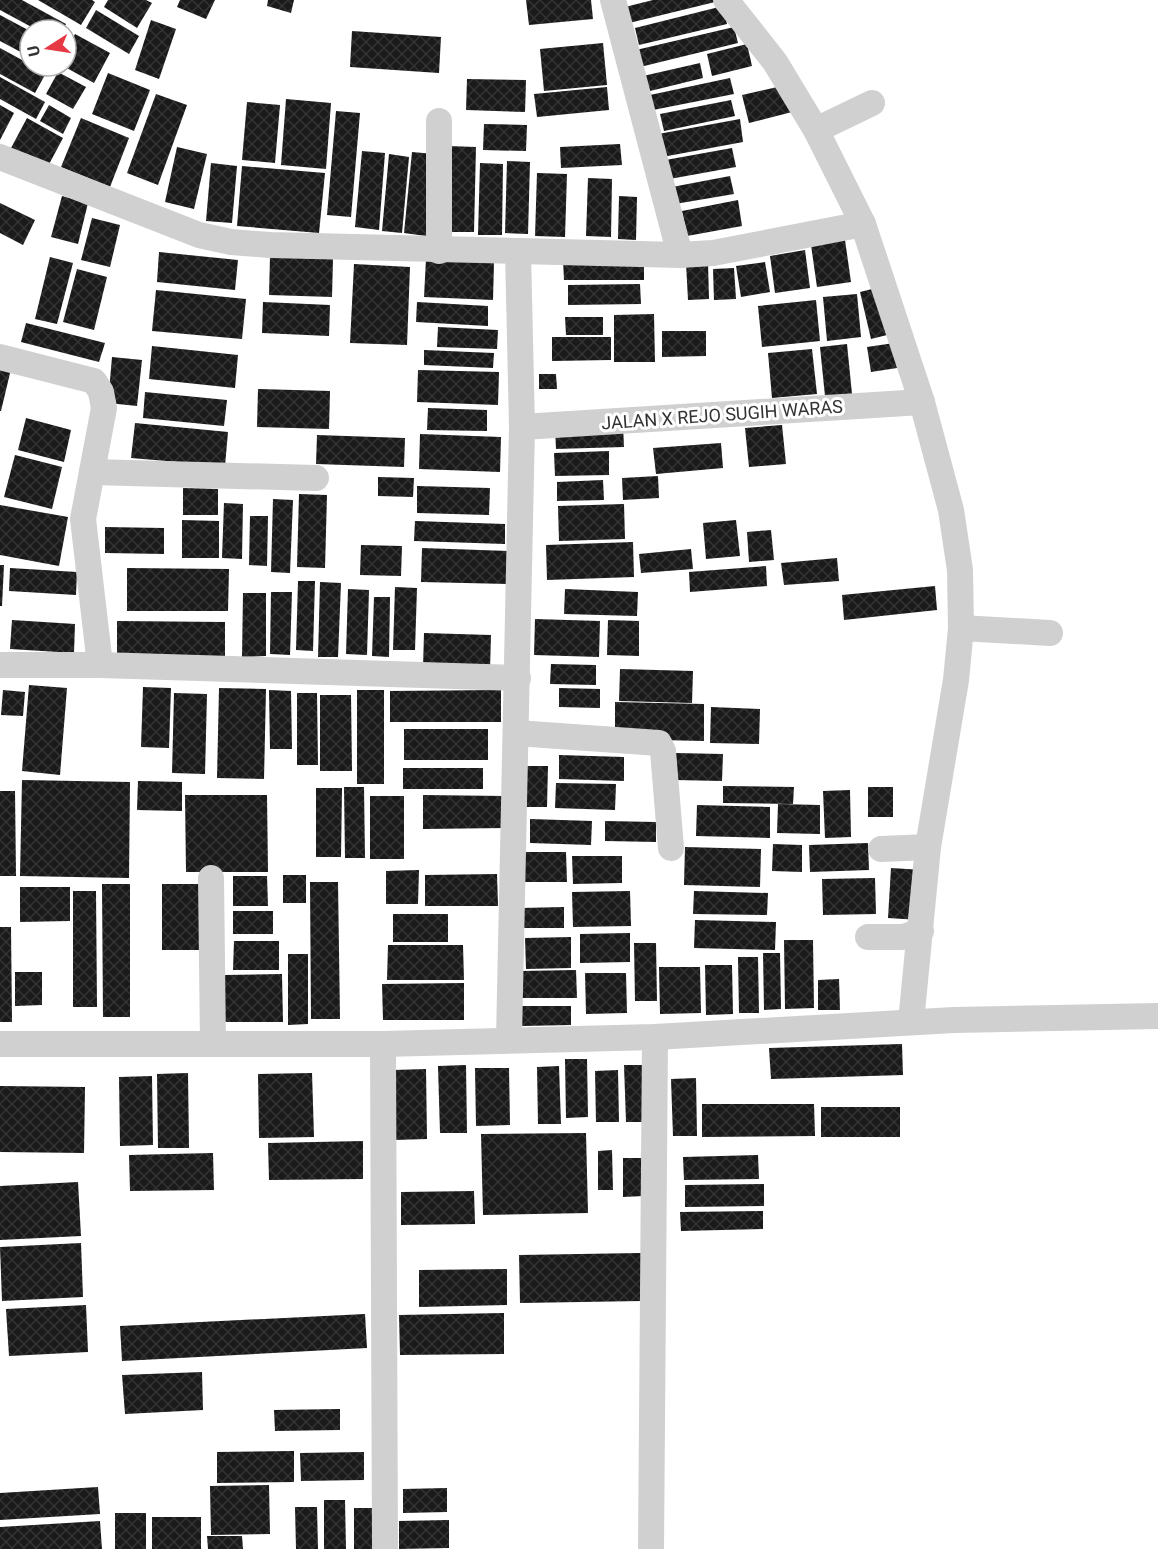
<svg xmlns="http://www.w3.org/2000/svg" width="1158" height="1549" font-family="Roboto,sans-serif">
  <defs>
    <pattern id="building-cross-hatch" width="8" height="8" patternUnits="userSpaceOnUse" patternTransform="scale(1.5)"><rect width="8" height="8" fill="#1a1a1a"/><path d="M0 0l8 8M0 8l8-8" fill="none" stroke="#333"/></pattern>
  </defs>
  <rect width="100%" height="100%" fill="#fff"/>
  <!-- building -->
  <g fill="url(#building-cross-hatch)">
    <polygon points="0,0 22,0 66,24 63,30 37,30 0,10"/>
    <polygon points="38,0 92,0 95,2 81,25"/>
    <polygon points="108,0 146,0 152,3 137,28 104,7"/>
    <polygon points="180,0 215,0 206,19 177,7"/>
    <polygon points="268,0 294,0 291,13 267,6"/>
    <polygon points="526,0 591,0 593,19 529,25"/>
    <polygon points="653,0 714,0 715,2 625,24 621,8"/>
    <polygon points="723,6 727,24 639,45 635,28"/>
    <polygon points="96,10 139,36 129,54 86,28"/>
    <polygon points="0,15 30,31 30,57 0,41"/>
    <polygon points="151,20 176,29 159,79 135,70"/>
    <polygon points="734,27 738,43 640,67 636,50"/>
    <polygon points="352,31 441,37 439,73 350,67"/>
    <polygon points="75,34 110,53 94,83 63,66 66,66 66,51"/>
    <polygon points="603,43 607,85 544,91 540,49"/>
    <polygon points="747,44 752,66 712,76 707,54"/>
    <polygon points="0,48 46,73 35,93 0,74"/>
    <polygon points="700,63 703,78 646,92 643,76"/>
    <polygon points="58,72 86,87 73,109 46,94"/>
    <polygon points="108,73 150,90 134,131 92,114"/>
    <polygon points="0,77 45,102 36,119 0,99"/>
    <polygon points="730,78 734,94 653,110 650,95"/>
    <polygon points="467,79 526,80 525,112 466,110"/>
    <polygon points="786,85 792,112 749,123 742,95"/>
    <polygon points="607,87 609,110 537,117 534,94"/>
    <polygon points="156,94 187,105 158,185 127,173"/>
    <polygon points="286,99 331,103 326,169 281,165"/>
    <polygon points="731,100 735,116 664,131 660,114"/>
    <polygon points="247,102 280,105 275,163 242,160"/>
    <polygon points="0,105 14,113 0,140"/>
    <polygon points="49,105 71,118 63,134 40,121"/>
    <polygon points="336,111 360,113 351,217 327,215"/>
    <polygon points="27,118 63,138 47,168 11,148"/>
    <polygon points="81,118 129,138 110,187 61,167"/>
    <polygon points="740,119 743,142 657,158 653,135"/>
    <polygon points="484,124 527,125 526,151 483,150"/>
    <polygon points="620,144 622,165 561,168 560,147"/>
    <polygon points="448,146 476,147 474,232 446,232"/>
    <polygon points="177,147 207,154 194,209 165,202"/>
    <polygon points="732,148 736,167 664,180 660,161"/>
    <polygon points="362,151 385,153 379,230 355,227"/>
    <polygon points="412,152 434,154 426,236 404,233"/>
    <polygon points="389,154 409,157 402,233 382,231"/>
    <polygon points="507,161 530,162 528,234 505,233"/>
    <polygon points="211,163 237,166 232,223 206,221"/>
    <polygon points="480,163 503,164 502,235 478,235"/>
    <polygon points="242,166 325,173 319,233 237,226"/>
    <polygon points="537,173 567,174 565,237 535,236"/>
    <polygon points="730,176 734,194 675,204 672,187"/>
    <polygon points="588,178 612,179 611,237 586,236"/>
    <polygon points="62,196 88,203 78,244 51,237"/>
    <polygon points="619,196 637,197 636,240 618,239"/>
    <polygon points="738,200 742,226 687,236 682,211"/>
    <polygon points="0,203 35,220 23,245 0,233"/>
    <polygon points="92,218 120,225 110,267 81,260"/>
    <polygon points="845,240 851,282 817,287 811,245"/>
    <polygon points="805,250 810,288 775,293 770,256"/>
    <polygon points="159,252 238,260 235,290 157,282"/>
    <polygon points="50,257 73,263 57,324 35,319"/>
    <polygon points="270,257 333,259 332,297 269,295"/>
    <polygon points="426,259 494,262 493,300 424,297"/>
    <polygon points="644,259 644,280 564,280 563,260"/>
    <polygon points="708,262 709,299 688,300 686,263"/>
    <polygon points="765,262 770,292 741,297 736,266"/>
    <polygon points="354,264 410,267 407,345 350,343"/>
    <polygon points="734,268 736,299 714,300 713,269"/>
    <polygon points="77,269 107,277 94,330 63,322"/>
    <polygon points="640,284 641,304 568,305 568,285"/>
    <polygon points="880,287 891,334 871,339 860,292"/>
    <polygon points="156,290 246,299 242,339 152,331"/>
    <polygon points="857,294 861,337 827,341 823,297"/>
    <polygon points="816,300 820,341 762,347 758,306"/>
    <polygon points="263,302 330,305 329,336 262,333"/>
    <polygon points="417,302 488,306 488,326 416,322"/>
    <polygon points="654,314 655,362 614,362 614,315"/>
    <polygon points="565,317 603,317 603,335 566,335"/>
    <polygon points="26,323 105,343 99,362 21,342"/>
    <polygon points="438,327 498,330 497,349 437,347"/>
    <polygon points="662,331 706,331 706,356 662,357"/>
    <polygon points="552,337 611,337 611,360 552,361"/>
    <polygon points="894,343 897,368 871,372 867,347"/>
    <polygon points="847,344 853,404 826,406 820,347"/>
    <polygon points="152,346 238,355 235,388 149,379"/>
    <polygon points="812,349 817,394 772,398 768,353"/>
    <polygon points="424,350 494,353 493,368 424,365"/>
    <polygon points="112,357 142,360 137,406 108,403"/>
    <polygon points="0,366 11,369 1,411 0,411"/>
    <polygon points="418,370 499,372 498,405 417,402"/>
    <polygon points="539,374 556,374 557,389 539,389"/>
    <polygon points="258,389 330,391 329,429 257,427"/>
    <polygon points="145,392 227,400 224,426 143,418"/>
    <polygon points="428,408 487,410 487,431 427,430"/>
    <polygon points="26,418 71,430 64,462 18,450"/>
    <polygon points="135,423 228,432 225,466 131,458"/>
    <polygon points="782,425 786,464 749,467 745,428"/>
    <polygon points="623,426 624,447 556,449 555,428"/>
    <polygon points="420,434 501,437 500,472 419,469"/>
    <polygon points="317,435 405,438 404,467 316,464"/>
    <polygon points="721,443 723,468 656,474 653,448"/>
    <polygon points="609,451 609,475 555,476 554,453"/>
    <polygon points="15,455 62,467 52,509 4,497"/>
    <polygon points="658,476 659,498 623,500 622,478"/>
    <polygon points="378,477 414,478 413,497 378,496"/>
    <polygon points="603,480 604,500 557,501 557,482"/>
    <polygon points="417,486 490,488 489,515 417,513"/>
    <polygon points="183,488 218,489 218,515 183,515"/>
    <polygon points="299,494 327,495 325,568 297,567"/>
    <polygon points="273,499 293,500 290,573 271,572"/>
    <polygon points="224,503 243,504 242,559 222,558"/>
    <polygon points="624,504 625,539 559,541 558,506"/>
    <polygon points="0,505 68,517 59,566 0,555"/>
    <polygon points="250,516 268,516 267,566 249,565"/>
    <polygon points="182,520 219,521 219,558 182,558"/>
    <polygon points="736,520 740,556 706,559 703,523"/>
    <polygon points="415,521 505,524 505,544 414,541"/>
    <polygon points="105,527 164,528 164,554 105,553"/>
    <polygon points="771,530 774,560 749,562 747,532"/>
    <polygon points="633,542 634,577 547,580 546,545"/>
    <polygon points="361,545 402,546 401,576 360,575"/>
    <polygon points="422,548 509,551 508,584 421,582"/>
    <polygon points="691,549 693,569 641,573 639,554"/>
    <polygon points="837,558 839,581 784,585 781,563"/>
    <polygon points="0,565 4,565 2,606 0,606"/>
    <polygon points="766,566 767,586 690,592 689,572"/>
    <polygon points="10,568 77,572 76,595 9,591"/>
    <polygon points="127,568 229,569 228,611 127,611"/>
    <polygon points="298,581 315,581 313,651 296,650"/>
    <polygon points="320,582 341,583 338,657 318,657"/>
    <polygon points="935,586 937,610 844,620 842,595"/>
    <polygon points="395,587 417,588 415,650 393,650"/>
    <polygon points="348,589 369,590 367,655 346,654"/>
    <polygon points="565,589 638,592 637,616 564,614"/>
    <polygon points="271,592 292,592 290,655 270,654"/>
    <polygon points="243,593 266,593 266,656 242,657"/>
    <polygon points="374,597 390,597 389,657 372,656"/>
    <polygon points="535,619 600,621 599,657 534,655"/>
    <polygon points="12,620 75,624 74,653 10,649"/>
    <polygon points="608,620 639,621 639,656 607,655"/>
    <polygon points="117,621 225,622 225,656 117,656"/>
    <polygon points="424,633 491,635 490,670 423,668"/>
    <polygon points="551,664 596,665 596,685 550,684"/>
    <polygon points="620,669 693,671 692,703 619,701"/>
    <polygon points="29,685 67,688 60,775 22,771"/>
    <polygon points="143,687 171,688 169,748 141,747"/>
    <polygon points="219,688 266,689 264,779 217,778"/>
    <polygon points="559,688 600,689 600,708 559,707"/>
    <polygon points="3,690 25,692 23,716 1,715"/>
    <polygon points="269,690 291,691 292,749 270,749"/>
    <rect x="357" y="690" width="27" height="94"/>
    <polygon points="501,690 501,722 390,722 390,691"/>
    <polygon points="174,693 207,694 205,774 172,773"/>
    <polygon points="297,693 317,693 318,765 297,765"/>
    <polygon points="320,695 351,695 352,771 320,771"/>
    <polygon points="615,702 704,704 704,741 615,739"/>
    <polygon points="711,707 760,709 759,744 710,743"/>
    <rect x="404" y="729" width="84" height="31"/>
    <polygon points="675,753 723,754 722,781 675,780"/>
    <polygon points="559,755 624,757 624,781 559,779"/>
    <polygon points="526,766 548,766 547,807 526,807"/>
    <rect x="403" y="768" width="80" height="21"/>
    <polygon points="22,780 130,782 129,878 20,876"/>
    <polygon points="138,781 182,782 182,811 137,810"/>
    <polygon points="556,783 616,784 615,810 555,808"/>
    <polygon points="723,786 794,787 793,804 723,803"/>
    <polygon points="344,787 364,787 365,858 345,858"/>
    <rect x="868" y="787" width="25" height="30"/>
    <polygon points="316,788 342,788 341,857 316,857"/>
    <polygon points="850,790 851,837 825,838 823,791"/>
    <polygon points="0,791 15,791 16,876 0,876"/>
    <polygon points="185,795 267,795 268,872 186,872"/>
    <polygon points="423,795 505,796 505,828 423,829"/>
    <rect x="370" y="796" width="34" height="63"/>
    <polygon points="778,804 820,805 820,834 777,833"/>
    <polygon points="697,805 770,807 770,838 696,836"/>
    <polygon points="530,819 592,821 591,845 530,843"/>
    <polygon points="605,821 656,822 656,842 605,841"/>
    <polygon points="868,843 869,870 810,872 809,845"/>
    <polygon points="773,844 802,845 802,872 772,871"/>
    <polygon points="685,847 761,849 760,887 684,885"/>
    <polygon points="520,852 566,852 567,882 520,882"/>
    <polygon points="572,856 622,856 622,883 573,884"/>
    <polygon points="891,868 923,870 919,920 888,918"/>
    <polygon points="419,870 418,904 386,904 386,871"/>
    <polygon points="497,874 498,906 425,906 425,875"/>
    <rect x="283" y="875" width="23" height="28"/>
    <polygon points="233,876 267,876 268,906 233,906"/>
    <polygon points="875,878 876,914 823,915 822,879"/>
    <polygon points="310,882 338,882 340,1019 311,1019"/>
    <polygon points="102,884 130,884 130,1017 103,1017"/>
    <rect x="162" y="884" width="40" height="66"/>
    <polygon points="20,887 70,887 70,921 20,922"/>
    <polygon points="73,891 96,891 97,1007 73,1007"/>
    <polygon points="630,891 631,926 573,927 572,892"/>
    <polygon points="694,891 768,893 767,915 693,914"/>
    <polygon points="564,907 564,928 522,928 521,908"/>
    <rect x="233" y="911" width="40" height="23"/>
    <rect x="393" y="914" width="55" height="28"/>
    <polygon points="695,920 776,922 775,950 694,948"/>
    <polygon points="0,927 11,927 12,1022 0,1022"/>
    <polygon points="630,933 630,962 580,963 580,934"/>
    <polygon points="571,937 571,968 526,969 525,938"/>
    <polygon points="784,940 813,940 814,1008 785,1009"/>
    <polygon points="234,941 279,941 279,970 233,970"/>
    <polygon points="634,943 656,943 657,1001 635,1001"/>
    <polygon points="388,945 463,945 464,980 387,980"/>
    <polygon points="763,953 780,953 781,1009 764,1010"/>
    <polygon points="288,954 308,954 308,1024 288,1025"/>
    <polygon points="738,957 758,957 759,1013 739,1013"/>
    <polygon points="705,965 732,965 733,1014 706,1015"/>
    <polygon points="659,967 700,967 701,1013 660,1014"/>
    <polygon points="576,970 577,998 521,998 520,971"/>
    <polygon points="15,972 42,972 42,1005 15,1006"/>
    <polygon points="585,973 626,973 627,1013 586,1014"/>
    <polygon points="282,974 283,1022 224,1022 224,975"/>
    <polygon points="839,979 840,1010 818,1010 818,980"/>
    <polygon points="464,983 464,1020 383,1020 382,984"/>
    <polygon points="522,1006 571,1006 571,1025 522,1026"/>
    <polygon points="902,1044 903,1075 771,1079 769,1048"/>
    <polygon points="565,1059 587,1059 588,1117 566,1118"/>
    <polygon points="466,1065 467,1133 440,1133 438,1066"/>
    <polygon points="624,1065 647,1065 648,1122 626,1122"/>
    <polygon points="559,1066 561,1124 538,1124 537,1067"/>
    <polygon points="475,1068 509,1068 510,1125 476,1126"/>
    <polygon points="426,1069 427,1139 394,1140 393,1070"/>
    <polygon points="618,1070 619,1122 596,1122 595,1071"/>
    <polygon points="188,1073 189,1148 158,1148 157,1074"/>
    <polygon points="312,1073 314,1137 259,1138 258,1074"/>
    <polygon points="152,1076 153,1145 120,1146 119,1077"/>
    <polygon points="696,1078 697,1136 673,1136 671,1079"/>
    <polygon points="0,1086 85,1087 84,1153 0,1152"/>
    <polygon points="702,1104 814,1104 815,1136 702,1137"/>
    <rect x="821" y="1107" width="79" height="30"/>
    <polygon points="586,1133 588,1213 483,1215 481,1134"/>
    <polygon points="363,1141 363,1179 269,1180 268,1143"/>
    <polygon points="612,1150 613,1190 598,1190 598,1151"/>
    <polygon points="213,1153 214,1190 130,1191 129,1155"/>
    <polygon points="758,1155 759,1179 684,1180 683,1157"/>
    <polygon points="623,1158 644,1158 644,1196 623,1197"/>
    <polygon points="78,1182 81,1236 0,1240 0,1186"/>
    <polygon points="764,1184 764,1206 685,1207 685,1185"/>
    <polygon points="474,1191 475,1224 401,1225 401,1192"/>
    <polygon points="763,1211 763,1229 681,1231 680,1212"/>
    <polygon points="81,1243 83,1297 2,1301 0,1247"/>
    <polygon points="641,1253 642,1301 520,1303 519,1255"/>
    <polygon points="507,1269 507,1305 419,1307 419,1270"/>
    <polygon points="86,1305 88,1352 9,1356 6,1309"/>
    <polygon points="504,1313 504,1354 400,1355 399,1315"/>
    <polygon points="365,1314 367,1348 122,1361 120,1326"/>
    <polygon points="202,1372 203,1410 125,1414 122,1375"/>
    <polygon points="340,1409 340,1430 275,1431 274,1410"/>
    <polygon points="294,1451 294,1482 217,1483 217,1452"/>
    <polygon points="364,1452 364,1480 301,1481 300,1453"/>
    <polygon points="269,1485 270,1534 211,1535 210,1486"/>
    <polygon points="98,1487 100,1514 0,1520 0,1493"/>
    <polygon points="447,1488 447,1512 403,1513 403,1489"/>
    <polygon points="324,1500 345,1500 346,1549 324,1549"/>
    <polygon points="295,1507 317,1507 318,1549 296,1549"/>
    <rect x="354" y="1508" width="22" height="41"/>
    <rect x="115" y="1513" width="31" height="36"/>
    <rect x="152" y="1517" width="49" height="32"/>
    <polygon points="449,1520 449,1548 399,1549 399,1521"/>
    <polygon points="100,1521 102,1549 0,1549 0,1527"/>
    <polygon points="207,1536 242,1536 243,1549 208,1549"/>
  </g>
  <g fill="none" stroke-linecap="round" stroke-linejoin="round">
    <!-- minor -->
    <g stroke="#d0d0d0" stroke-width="26">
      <polyline points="613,0 680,255"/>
      <polyline points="726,0 775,62 816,130 863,224 922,402 951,510 960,570 961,628 956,680 928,847 911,1022"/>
      <polyline points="816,130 872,103"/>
      <polyline points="0,157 199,235 231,242 270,245 680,255 713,253 863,224"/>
      <polyline points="439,251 439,121"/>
      <polyline points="0,357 94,381 101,392 104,408 83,519 100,665"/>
      <polyline points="522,427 922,402"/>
      <polyline points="92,472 316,478"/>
      <polyline points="961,628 1050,633"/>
      <polyline points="0,665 100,665 518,678"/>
      <polyline points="516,733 659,743 663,751 671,848"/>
      <polyline points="881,849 928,847"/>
      <polyline points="211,878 213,1044"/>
      <polyline points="868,937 903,937 921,931"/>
      <polyline points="509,1039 522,427 518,251"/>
      <polyline points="0,1044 383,1044 655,1037 954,1020 1158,1016"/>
      <polyline points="383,1044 385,1549"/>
      <polyline points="651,1549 655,1037"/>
    </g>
  </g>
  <g text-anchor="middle" stroke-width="6" stroke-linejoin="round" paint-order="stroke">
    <!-- street labels -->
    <g font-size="18" fill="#333" stroke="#fff">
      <text transform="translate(722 415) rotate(-4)" y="6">JALAN X REJO SUGIH WARAS</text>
    </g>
  </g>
  <!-- north arrow -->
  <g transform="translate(48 48) rotate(258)"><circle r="28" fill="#ffffff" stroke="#adadad" stroke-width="1.5"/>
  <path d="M0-4.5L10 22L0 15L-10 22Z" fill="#e63946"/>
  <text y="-9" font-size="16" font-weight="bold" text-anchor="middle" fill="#333333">U</text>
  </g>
</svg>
